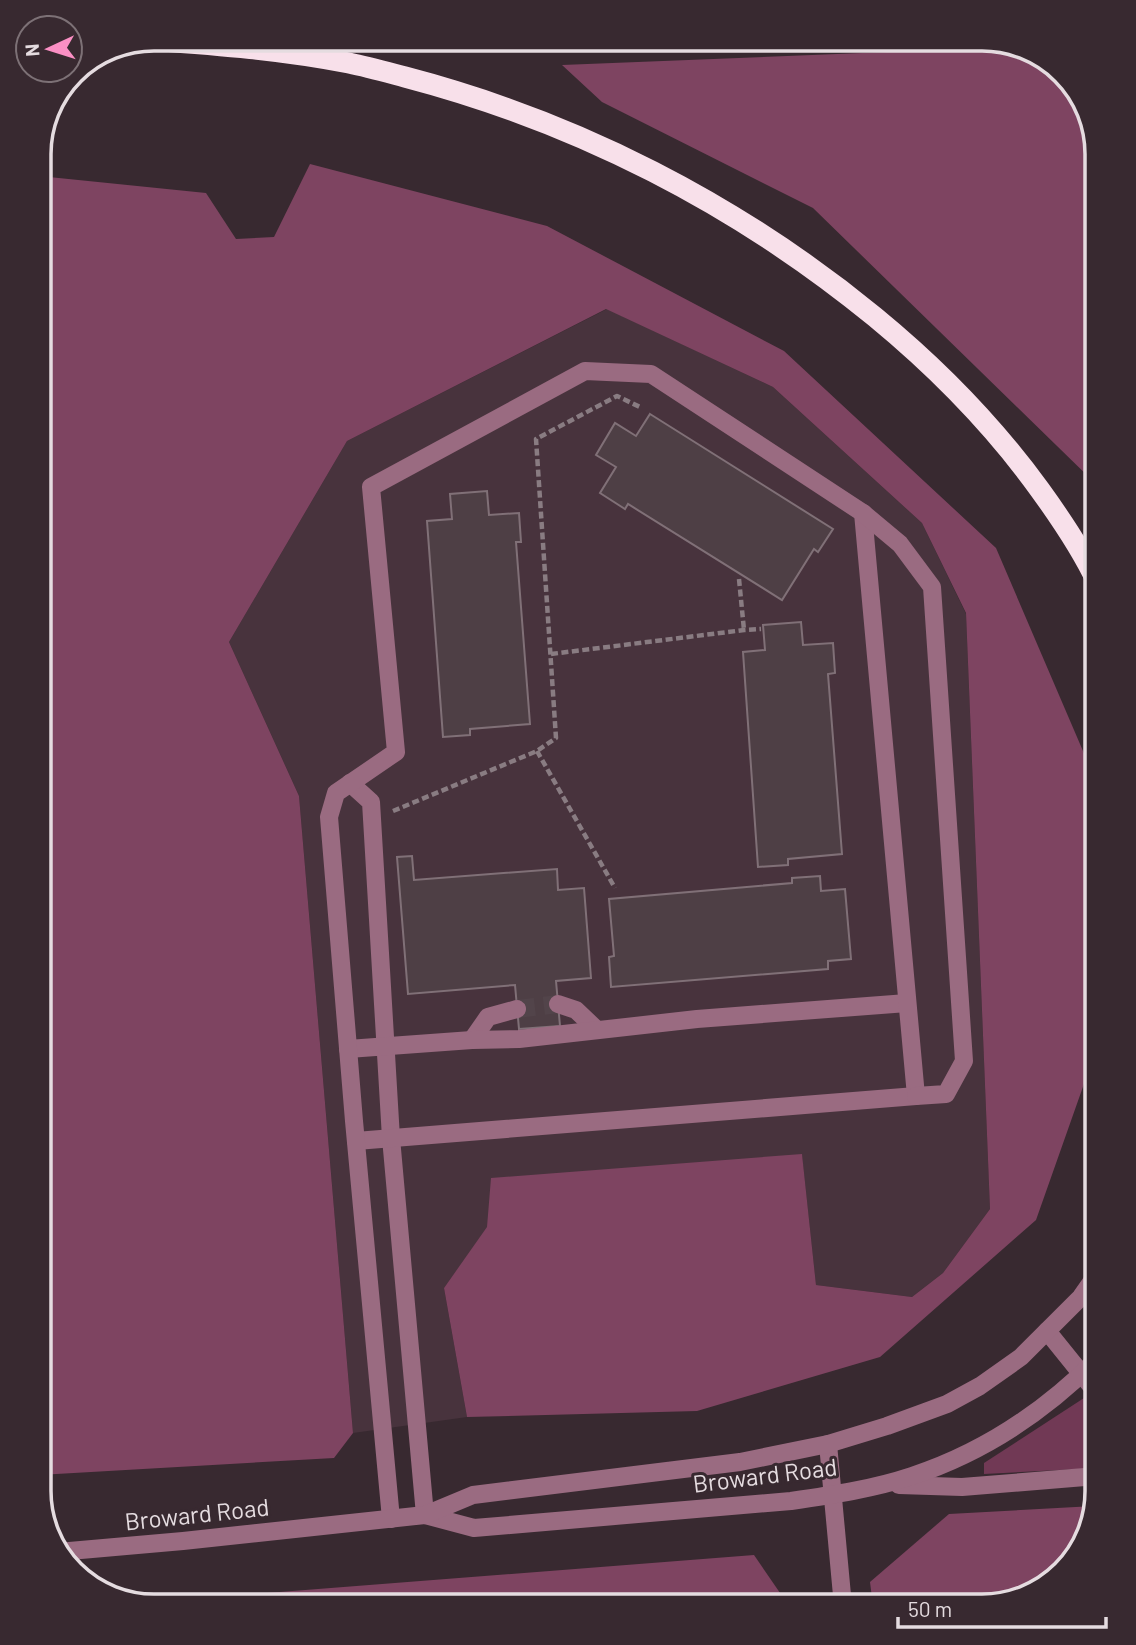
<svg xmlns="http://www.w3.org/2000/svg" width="1136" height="1645" font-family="Barlow,sans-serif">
  <rect width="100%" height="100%" fill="#382930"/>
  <!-- built -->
  <polygon fill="#48333d" points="607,309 773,387 922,523 966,614 990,1209 943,1273 912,1297 816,1285 802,1155 488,1227 444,1288 467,1417 353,1433 299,796 229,642 347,441"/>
  <!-- green -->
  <polygon fill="#713955" points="1084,1398 1097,1415 1097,1468 984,1474 984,1463"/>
  <!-- forest -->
  <g fill="#7e4461">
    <polygon points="1012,47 1046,58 1082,97 1097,154 1097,485 813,208 602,102 562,65"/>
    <polygon points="310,164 547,226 784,351 996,548 1092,772 1097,829 1097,1047 1036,1220 880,1357 697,1411 467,1417 444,1288 487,1227 491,1178 802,1154 816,1285 912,1297 943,1273 990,1209 966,613 922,523 773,387 606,309 347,441 229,642 299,796 353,1433 334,1458 39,1475 39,176 206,193 236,239 274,237"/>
    <polygon points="1094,1506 1082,1549 1039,1591 982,1606 873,1606 870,1582 949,1514"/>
    <polygon points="754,1555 789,1606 147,1606 137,1603"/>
  </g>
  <!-- building -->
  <g fill="#4e3f45" stroke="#807077" stroke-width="2">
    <polygon points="650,414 833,529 818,552 814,549 782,600 628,504 625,509 600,493 616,467 596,455 615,423 636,436"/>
    <polygon points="487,491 489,515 519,513 521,542 516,542 530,724 470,729 470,735 443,737 427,521 452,519 450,494"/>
    <polygon points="801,622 803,645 833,643 835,673 828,674 842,854 788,859 788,865 758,867 743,652 765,650 763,625"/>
    <polygon points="412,856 414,880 557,869 558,890 584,888 591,978 556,981 560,1026 519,1029 515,985 408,994 397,857"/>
    <polygon points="820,876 821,891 845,889 851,959 828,961 828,969 611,987 609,957 614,956 609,899 792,883 792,878"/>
  </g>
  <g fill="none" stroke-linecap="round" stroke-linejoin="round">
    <!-- minor-tunnel -->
    <polyline stroke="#52444a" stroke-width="18" stroke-dasharray="18 9" stroke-linecap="butt" points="517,1009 558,1004"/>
    <!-- path -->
    <g stroke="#897c82" stroke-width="4.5" stroke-dasharray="7 3.5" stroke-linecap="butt">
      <polyline points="739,579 744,630"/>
      <polyline points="551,654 744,630 761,629"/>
      <polyline points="537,751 615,888"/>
      <polyline points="393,811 537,751 556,738 536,439 617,396 642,408"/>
    </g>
    <!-- minor -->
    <g stroke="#9a6b81" stroke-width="18">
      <polyline points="350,783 371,802 391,1138 425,1515"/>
      <polyline points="558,1004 576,1010 597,1030"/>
      <polyline points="472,1040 488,1017 517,1009"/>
      <polyline points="348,1049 472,1040 519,1039 697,1019 907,1003"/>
      <polyline points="356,1141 916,1096 863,513"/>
      <polyline points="1047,1331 1097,1393"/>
      <polyline points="828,1444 843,1606"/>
      <polyline points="899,1485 962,1487 1097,1476"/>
      <path d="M425 1515 474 1528 791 1501C832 1495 873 1489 912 1476 982 1453 1045 1411 1097 1359"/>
      <polyline points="391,1519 354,1121 329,817 336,793 396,752 371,487 585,371 651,374 863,513 900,544 932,587 964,1061 946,1094 916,1096"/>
      <polyline points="58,1552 183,1541 425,1515 473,1495 740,1462 828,1444 887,1426 947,1404 980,1386 1021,1357 1081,1297 1097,1274"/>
    </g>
    <!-- highway -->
    <path stroke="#f8e0ea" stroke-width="21" d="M150 40C217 45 284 50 349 63 368 67 386 72 405 77 577 122 737 204 875 317 937 368 993 425 1040 490 1061 519 1082 550 1097 582"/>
  </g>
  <g text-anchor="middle" stroke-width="6" stroke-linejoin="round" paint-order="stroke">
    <!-- street labels -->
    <g font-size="24" fill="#e5dce0" stroke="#382930">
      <text transform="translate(765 1476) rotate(-7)" y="8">Broward Road</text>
      <text transform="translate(197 1515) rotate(-6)" y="8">Broward Road</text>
    </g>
  </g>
  <!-- crop -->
  <path d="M0 0H1136V1645H0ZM154 51H982A103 103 0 0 1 1085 154V1491A103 103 0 0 1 982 1594H154A103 103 0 0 1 51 1491V154A103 103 0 0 1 154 51Z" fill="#382930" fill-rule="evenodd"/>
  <path fill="none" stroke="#e5dce0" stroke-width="3.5" d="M154 51H982A103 103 0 0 1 1085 154V1491A103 103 0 0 1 982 1594H154A103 103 0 0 1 51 1491V154A103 103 0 0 1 154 51Z"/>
  <!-- north arrow -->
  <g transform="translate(49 49) rotate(266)"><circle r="33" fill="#382930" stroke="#7d7176" stroke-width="2"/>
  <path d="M0-5L12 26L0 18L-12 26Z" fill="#fb8fc4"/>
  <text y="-10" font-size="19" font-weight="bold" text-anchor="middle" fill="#e5dce0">N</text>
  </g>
  <!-- scale -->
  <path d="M898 1617v10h208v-10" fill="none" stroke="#e5dce0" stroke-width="3.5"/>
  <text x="908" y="1617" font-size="21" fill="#e5dce0" stroke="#382930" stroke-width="5" paint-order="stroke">50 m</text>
</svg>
